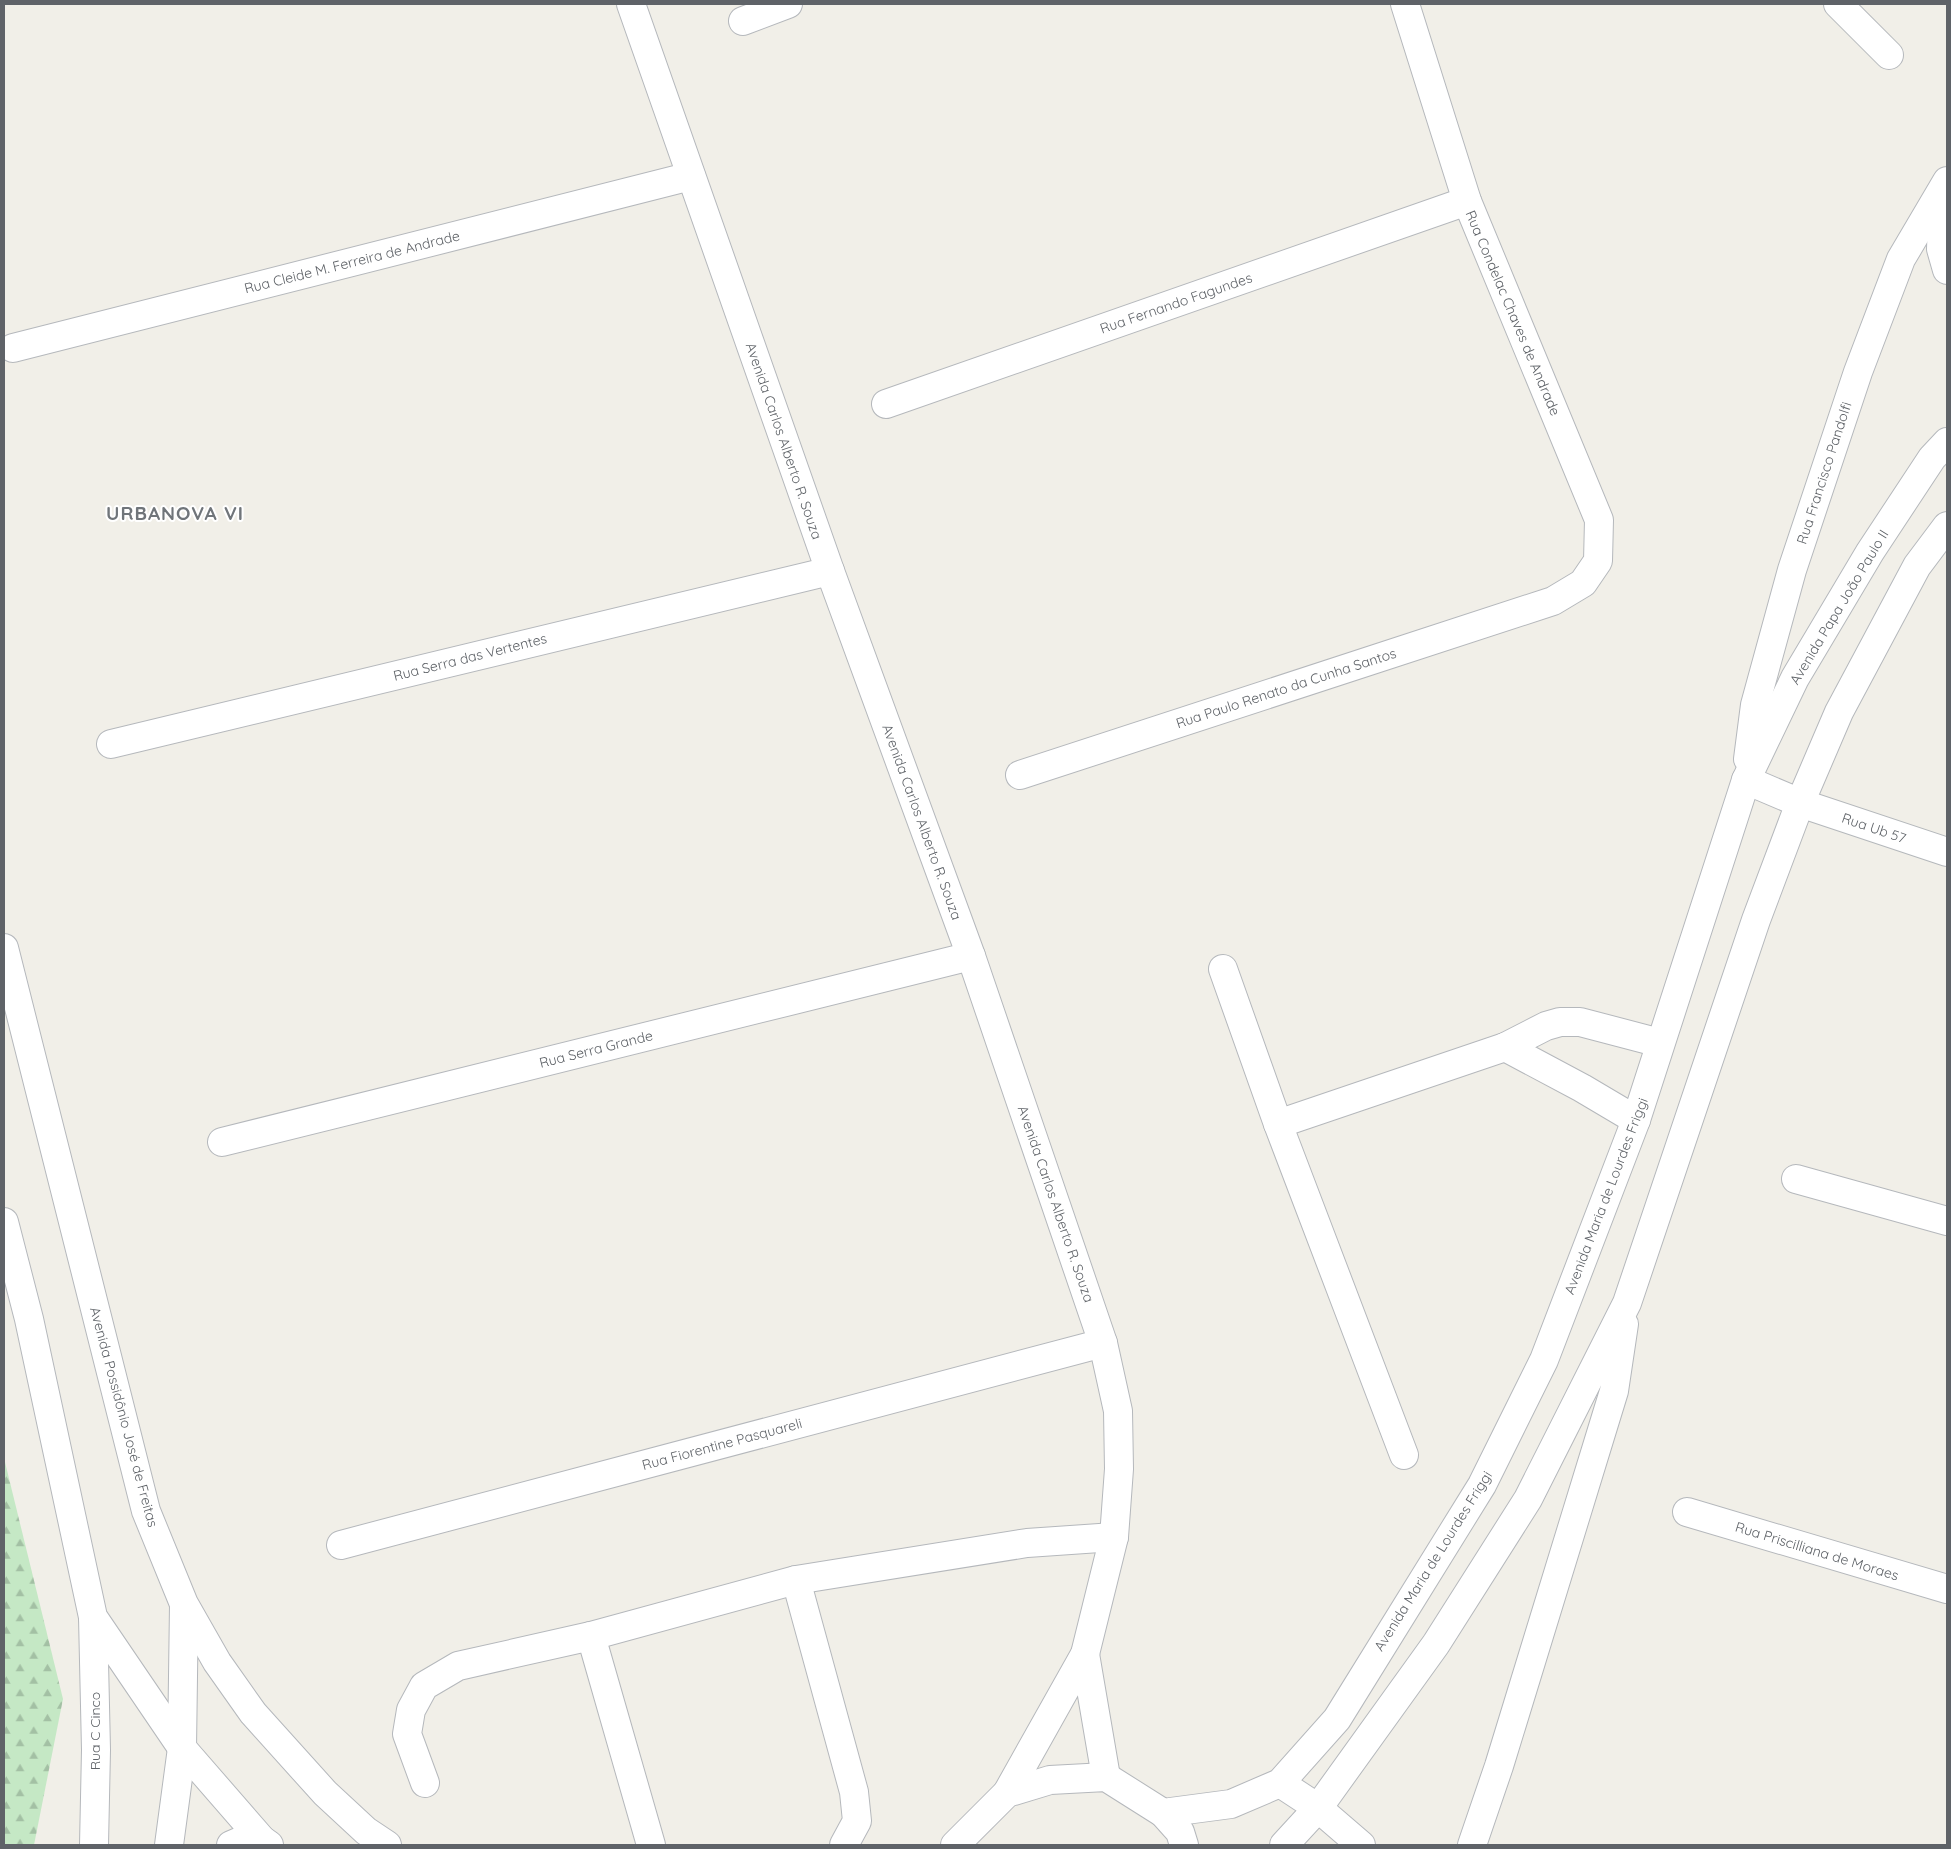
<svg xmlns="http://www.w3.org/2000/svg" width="1951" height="1849" font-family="Quicksand,sans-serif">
  <defs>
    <pattern id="forest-firs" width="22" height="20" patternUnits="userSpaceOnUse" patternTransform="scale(1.25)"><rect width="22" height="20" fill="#c5e8c5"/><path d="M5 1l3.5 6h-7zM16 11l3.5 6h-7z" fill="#a3c0a4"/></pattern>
  </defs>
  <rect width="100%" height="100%" fill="#f1efe8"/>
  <!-- forest -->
  <polygon fill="url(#forest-firs)" points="4,1458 63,1699 34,1845 4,1845"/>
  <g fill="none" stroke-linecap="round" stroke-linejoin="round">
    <defs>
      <g id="minor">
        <polyline points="631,4 830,571 971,956 1103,1343 1118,1411 1119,1469 1114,1537 1085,1654"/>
        <polyline points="1838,4 1889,55"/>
        <polyline points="743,21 788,4"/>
        <polyline points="1943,191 1941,249 1947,270"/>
        <polyline points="13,348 691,176"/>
        <polyline points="886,404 1467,201"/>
        <polyline points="111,744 830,571"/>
        <polyline points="1748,759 1755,705 1792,570 1858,372 1901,259 1947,181"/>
        <polyline points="1020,775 1553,601 1583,583 1598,561 1599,520 1467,201 1405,4"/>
        <polyline points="1746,780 1800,803 1947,852"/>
        <polyline points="4,948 146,1511 184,1604 217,1662 253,1713 325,1793 366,1831 387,1845"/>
        <polyline points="1223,969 1278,1124 1404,1455"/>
        <polyline points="1505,1047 1582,1088 1636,1120"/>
        <polyline points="1278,1124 1505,1047 1546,1026 1560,1022 1580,1022 1660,1043"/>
        <polyline points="222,1142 971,956"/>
        <polyline points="1796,1179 1947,1221"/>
        <polyline points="4,1222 29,1319 93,1617 182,1748 262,1840 269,1845"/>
        <polyline points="1687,1512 1947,1589"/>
        <polyline points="341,1545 1103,1343"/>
        <polyline points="796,1580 854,1792 857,1821 844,1845"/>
        <polyline points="93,1617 96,1750 94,1845"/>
        <polyline points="591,1636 651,1845"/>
        <polyline points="425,1783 407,1734 411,1710 424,1686 458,1666 591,1636 796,1580 1027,1543 1114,1537"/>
        <polyline points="1280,1783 1318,1808 1361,1845"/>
        <polyline points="1007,1793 1085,1654 1106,1777"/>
        <polyline points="1163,1813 1180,1832 1184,1845"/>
        <polyline points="169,1845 182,1748 184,1605"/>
        <polyline points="231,1845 238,1842 262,1840"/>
        <polyline points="955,1845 1007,1793 1050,1780 1106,1777 1163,1813 1231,1804 1280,1783 1337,1719 1482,1485 1544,1360 1636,1120 1746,780 1795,678 1870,552 1932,458 1947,442"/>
        <polyline points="1284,1845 1318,1808 1436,1644 1528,1499 1627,1303 1756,920 1800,803 1839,712 1917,566 1947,526"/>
        <polyline points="1472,1845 1499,1766 1614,1391 1624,1324"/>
      </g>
    </defs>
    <!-- minor casing -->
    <use href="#minor" stroke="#b5b8bc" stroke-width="30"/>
    <!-- minor -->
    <use href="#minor" stroke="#fff" stroke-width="28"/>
  </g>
  <g text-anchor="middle" stroke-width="4" stroke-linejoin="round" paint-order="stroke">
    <!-- street labels -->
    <g font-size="14" fill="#5f6368" stroke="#fff">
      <text transform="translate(352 262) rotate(-14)" y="5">Rua Cleide M. Ferreira de Andrade</text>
      <text transform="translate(1176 303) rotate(-19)" y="5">Rua Fernando Fagundes</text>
      <text transform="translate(1513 313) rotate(67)" y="5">Rua Condelac Chaves de Andrade</text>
      <text transform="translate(784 441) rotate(71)" y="5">Avenida Carlos Alberto R. Souza</text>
      <text transform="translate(1824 473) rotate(-72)" y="5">Rua Francisco Pandolfi</text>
      <text transform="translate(1839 607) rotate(-59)" y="5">Avenida Papa João Paulo II</text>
      <text transform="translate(470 657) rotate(-14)" y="5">Rua Serra das Vertentes</text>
      <text transform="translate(1286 688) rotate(-18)" y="5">Rua Paulo Renato da Cunha Santos</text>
      <text transform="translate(922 822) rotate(70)" y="5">Avenida Carlos Alberto R. Souza</text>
      <text transform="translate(1874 828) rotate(19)" y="5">Rua Ub 57</text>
      <text transform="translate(596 1049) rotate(-14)" y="5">Rua Serra Grande</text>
      <text transform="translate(1606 1196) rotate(-69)" y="5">Avenida Maria de Lourdes Friggi</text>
      <text transform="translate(1056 1204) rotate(71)" y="5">Avenida Carlos Alberto R. Souza</text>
      <text transform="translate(124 1417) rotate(75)" y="5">Avenida Possidônio José de Freitas</text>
      <text transform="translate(722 1444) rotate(-15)" y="5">Rua Fiorentine Pasquareli</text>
      <text transform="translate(1817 1551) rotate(17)" y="5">Rua Priscilliana de Moraes</text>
      <text transform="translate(1433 1561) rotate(-58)" y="5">Avenida Maria de Lourdes Friggi</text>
      <text transform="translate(95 1731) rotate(-90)" y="5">Rua C Cinco</text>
    </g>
    <!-- district labels -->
    <g font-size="19" font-weight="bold" letter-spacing="1" fill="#70757a" stroke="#fff">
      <text x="175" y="520">URBANOVA VI</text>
    </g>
  </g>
  <!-- border -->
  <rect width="1951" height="1849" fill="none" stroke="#5f6368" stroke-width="10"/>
</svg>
